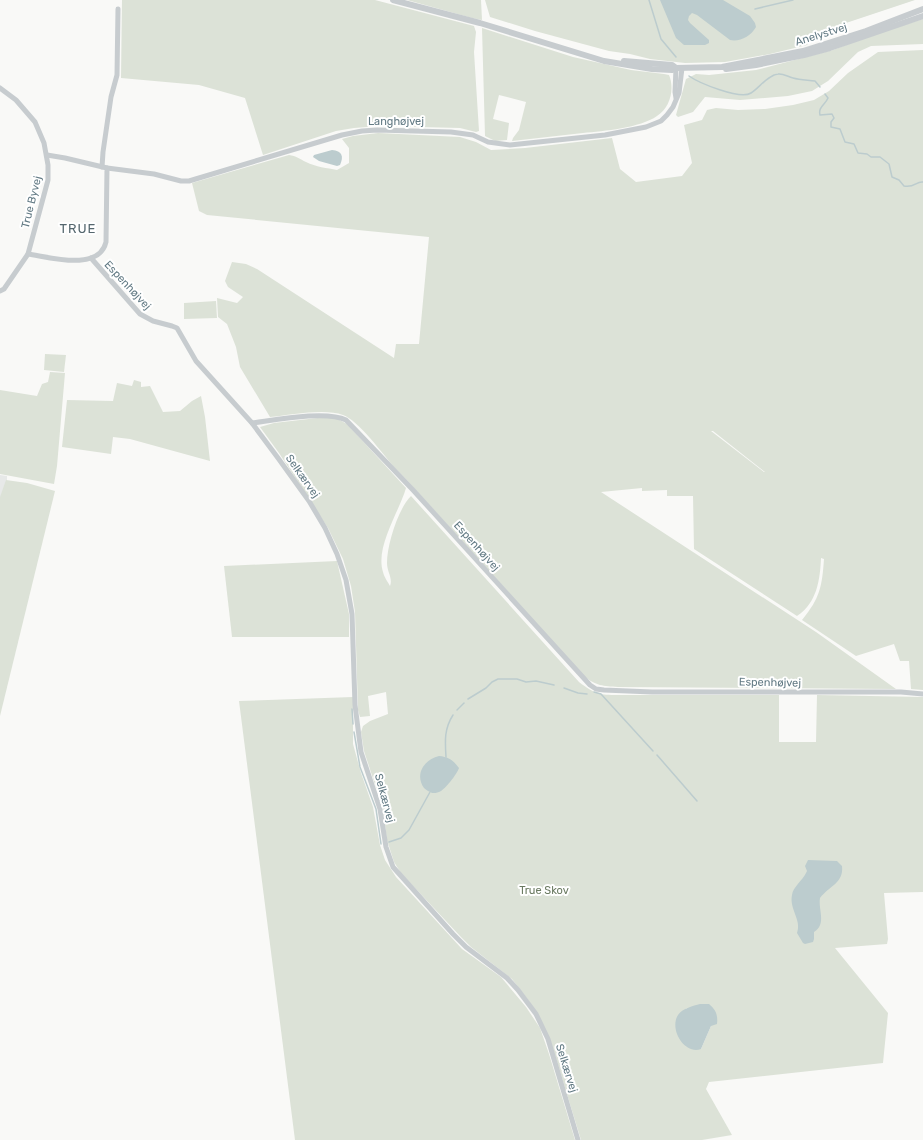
<svg xmlns="http://www.w3.org/2000/svg" width="923" height="1140" font-family="Rubik,sans-serif">
  <rect width="100%" height="100%" fill="#f9f9f7"/>
  <!-- built -->
  <polygon fill="#e7e9e8" points="0,475 7,476 7,481 0,501"/>
  <!-- green -->
  <g fill="#dce2d7" fill-rule="evenodd">
    <polygon points="122,0 375,0 474,26 476,32 474,52 479,131 476,132 460,128 380,126 354,128 336,131 263,155 245,98 199,85 121,78"/>
    <polygon points="407,0 481,0 482,20 472,18"/>
    <polygon points="485,0 915,0 816,33 807,45 770,54 725,62 685,63 650,59 630,54 609,51 535,31 490,17"/>
    <polygon points="923,19 923,44 871,46 858,52 828,81 812,91 788,96 740,100 705,97 693,112 678,117 676,115 686,79 696,74 709,75 756,70 833,50 867,37"/>
    <path d="M482 28 573 57 631 70 664 74 669 75C675 89 670 108 657 116 640 128 604 131 583 133 559 136 536 138 512 141L513 138 519 130 526 102 499 95 493 119 509 123 507 140 495 141 485 136Z"/>
    <path d="M923 50V690L911 689 909 661H900L894 644 856 656 802 620C820 598 822 587 824 559L821 558C820 580 817 603 797 616L694 549 693 496H667V490L642 491V488L601 492 816 632 896 689 618 687C603 686 596 686 584 676L415 489C408 481 401 474 394 467 383 454 358 420 343 415 325 408 290 415 270 417L240 367 236 347 227 324 218 317 217 298 237 303 243 297 228 287 225 281 232 262 246 264 257 269 394 358 396 344H419L429 237 207 215 199 211 192 183 289 155C296 156 300 159 306 162 316 167 327 168 337 170L349 163V148L342 139 353 136 378 133 460 137 476 142 491 150 525 148 612 138 620 169 636 182 682 176 692 163 684 125 702 120 707 110 716 108 738 110 765 109 793 105 814 100 829 91 848 73 878 52ZM711 431H713L765 472H764Z"/>
    <polygon points="216,301 217,318 184,319 184,303"/>
    <polygon points="45,354 66,355 64,372 44,370"/>
    <polygon points="50,372 65,373 57,466 54,484 0,474 0,390 37,396 42,384 48,382"/>
    <polygon points="134,380 141,382 141,387 150,386 163,412 180,411 192,401 201,396 205,417 210,461 130,439 113,437 111,454 62,447 67,400 113,401 117,383 132,386"/>
    <path d="M326 417 336 418 347 424 406 488C399 512 375 547 383 572 384 577 388 582 390 586 393 578 387 572 387 563 387 545 398 509 411 496L579 682C597 696 603 695 624 695H779V742H816L817 695 923 697V892L884 893 888 939 887 944 835 948 888 1013 883 1063 709 1082 706 1089 732 1135 702 1140H581L551 1042 529 1001 512 979 471 947 460 936 401 873 394 862 387 840 383 809 364 751 361 732 363 726 370 721 388 714 386 692 368 696 370 716 360 717 358 710 355 612 351 586 343 559 328 528 279 453 260 427 274 423ZM686 1008 711 1026 701 1049Z"/>
    <polygon points="6,480 27,483 55,491 0,716 0,497"/>
    <polygon points="337,561 349,614 349,637 232,637 224,566"/>
    <polygon points="353,697 353,744 361,773 373,807 380,845 385,860 396,877 462,949 501,977 526,1007 540,1028 549,1054 575,1140 295,1140 239,701"/>
  </g>
  <!-- water -->
  <g fill="#bcccce">
    <path d="M660 0H723L750 16 755 23 756 27C751 36 740 42 730 40L697 15 692 13 689 16 688 20 690 23 709 40V43L705 45H684L676 38Z"/>
    <path d="M332 150C342 151 344 156 340 165L337 166 319 161 313 157 314 155Z"/>
    <path d="M439 756C449 757 453 760 459 768 457 774 445 790 439 792 437 793 434 793 432 793 430 792 426 790 424 788 414 774 425 759 439 756Z"/>
    <path d="M808 860 837 861 842 866C844 883 829 886 820 898 818 910 827 924 814 932V939L813 942 805 944 803 943 797 933C802 920 789 909 792 895 793 887 802 881 806 873L807 871 805 866Z"/>
    <path d="M700 1004H709C716 1010 718 1015 717 1024L711 1026 701 1049C684 1055 669 1029 678 1015 683 1008 693 1006 700 1004Z"/>
  </g>
  <g fill="none" stroke-linecap="round" stroke-linejoin="round">
    <!-- stream -->
    <g stroke="#bcccce" stroke-width="1.5">
      <polyline points="649,0 661,39 676,57"/>
      <polyline points="755,9 793,0"/>
      <path d="M689 76C699 83 740 100 751 93 759 88 768 75 778 74 783 73 788 77 793 78 800 80 808 80 815 81L820 87"/>
      <path d="M825 94 828 98C825 105 818 107 820 115L832 114 834 118 831 122V127L840 129 845 142 854 144 858 153 867 154 871 157H880L889 164 892 177 899 180 904 186C915 188 916 181 923 182"/>
      <polyline points="564,688 578,693 587,694"/>
      <polyline points="594,692 601,694 653,751"/>
      <polyline points="468,699 486,688 492,682 498,679 517,679 526,682 536,681 554,685"/>
      <polyline points="352,709 353,724"/>
      <polyline points="457,710 464,703"/>
      <polyline points="354,732 360,767 376,809 381,844"/>
      <polyline points="657,755 697,801"/>
      <path d="M446 757C445 741 444 729 453 715"/>
      <polyline points="389,842 401,838 409,830 430,792"/>
    </g>
    <!-- minor -->
    <g stroke="#c7cccf" stroke-width="5">
      <polyline points="676,68 675,92 676,98"/>
      <polyline points="0,88 16,100 35,122 44,143 48,165 48,180 28,254 4,289 0,291"/>
      <polyline points="102,167 103,152 111,97 117,75 118,9"/>
      <polyline points="107,168 154,174 181,181 189,181 342,135 362,131 377,130 451,132 473,135 488,142 510,145 605,135 646,127 661,121 667,115 673,107 679,93 682,68"/>
      <path d="M28 254C49 257 99 272 106 242L107 168 65 158 47 155"/>
      <polyline points="91,258 140,314 153,321 172,326 177,328 196,361 252,423 278,458 309,501 325,528 337,554 346,580 352,614 355,705 361,752 380,809 386,847 393,867 453,934 466,947 507,978 518,990 536,1014 548,1039 578,1140"/>
      <path d="M252 423C275 420 326 410 346 420L413 490 590 685 596 689 604 690 652 692H901L923 694"/>
    </g>
    <!-- tertiary -->
    <g stroke="#c7cccf" stroke-width="6">
      <polyline points="393,0 480,23 604,61 652,69 672,70 676,68 722,67 803,51 866,31 923,9"/>
      <polyline points="624,61 672,65 676,68"/>
      <polyline points="726,69 756,65 804,55 830,48 923,16"/>
    </g>
  </g>
  <g text-anchor="middle" stroke-width="4" stroke-linejoin="round" paint-order="stroke">
    <!-- street labels -->
    <g font-size="11" fill="#627a84" stroke="#fff">
      <text transform="translate(821 34) rotate(-17)" y="4">Anelystvej</text>
      <text x="396" y="125">Langhøjvej</text>
      <text transform="translate(31 202) rotate(-76)" y="4">True Byvej</text>
      <text transform="translate(128 285) rotate(47)" y="4">Espenhøjvej</text>
      <text transform="translate(303 476) rotate(55)" y="4">Selkærvej</text>
      <text transform="translate(477 546) rotate(48)" y="4">Espenhøjvej</text>
      <text transform="translate(770 682) rotate(1)" y="4">Espenhøjvej</text>
      <text transform="translate(385 798) rotate(75)" y="4">Selkærvej</text>
      <text transform="translate(567 1068) rotate(73)" y="4">Selkærvej</text>
    </g>
    <!-- park labels -->
    <g font-size="11" fill="#6a7a61" stroke="#fff">
      <text x="544" y="894">True Skov</text>
    </g>
    <!-- quarter labels -->
    <g font-size="13" letter-spacing="1" fill="#55676e" stroke="#fff">
      <text x="78" y="233">TRUE</text>
    </g>
  </g>
</svg>
